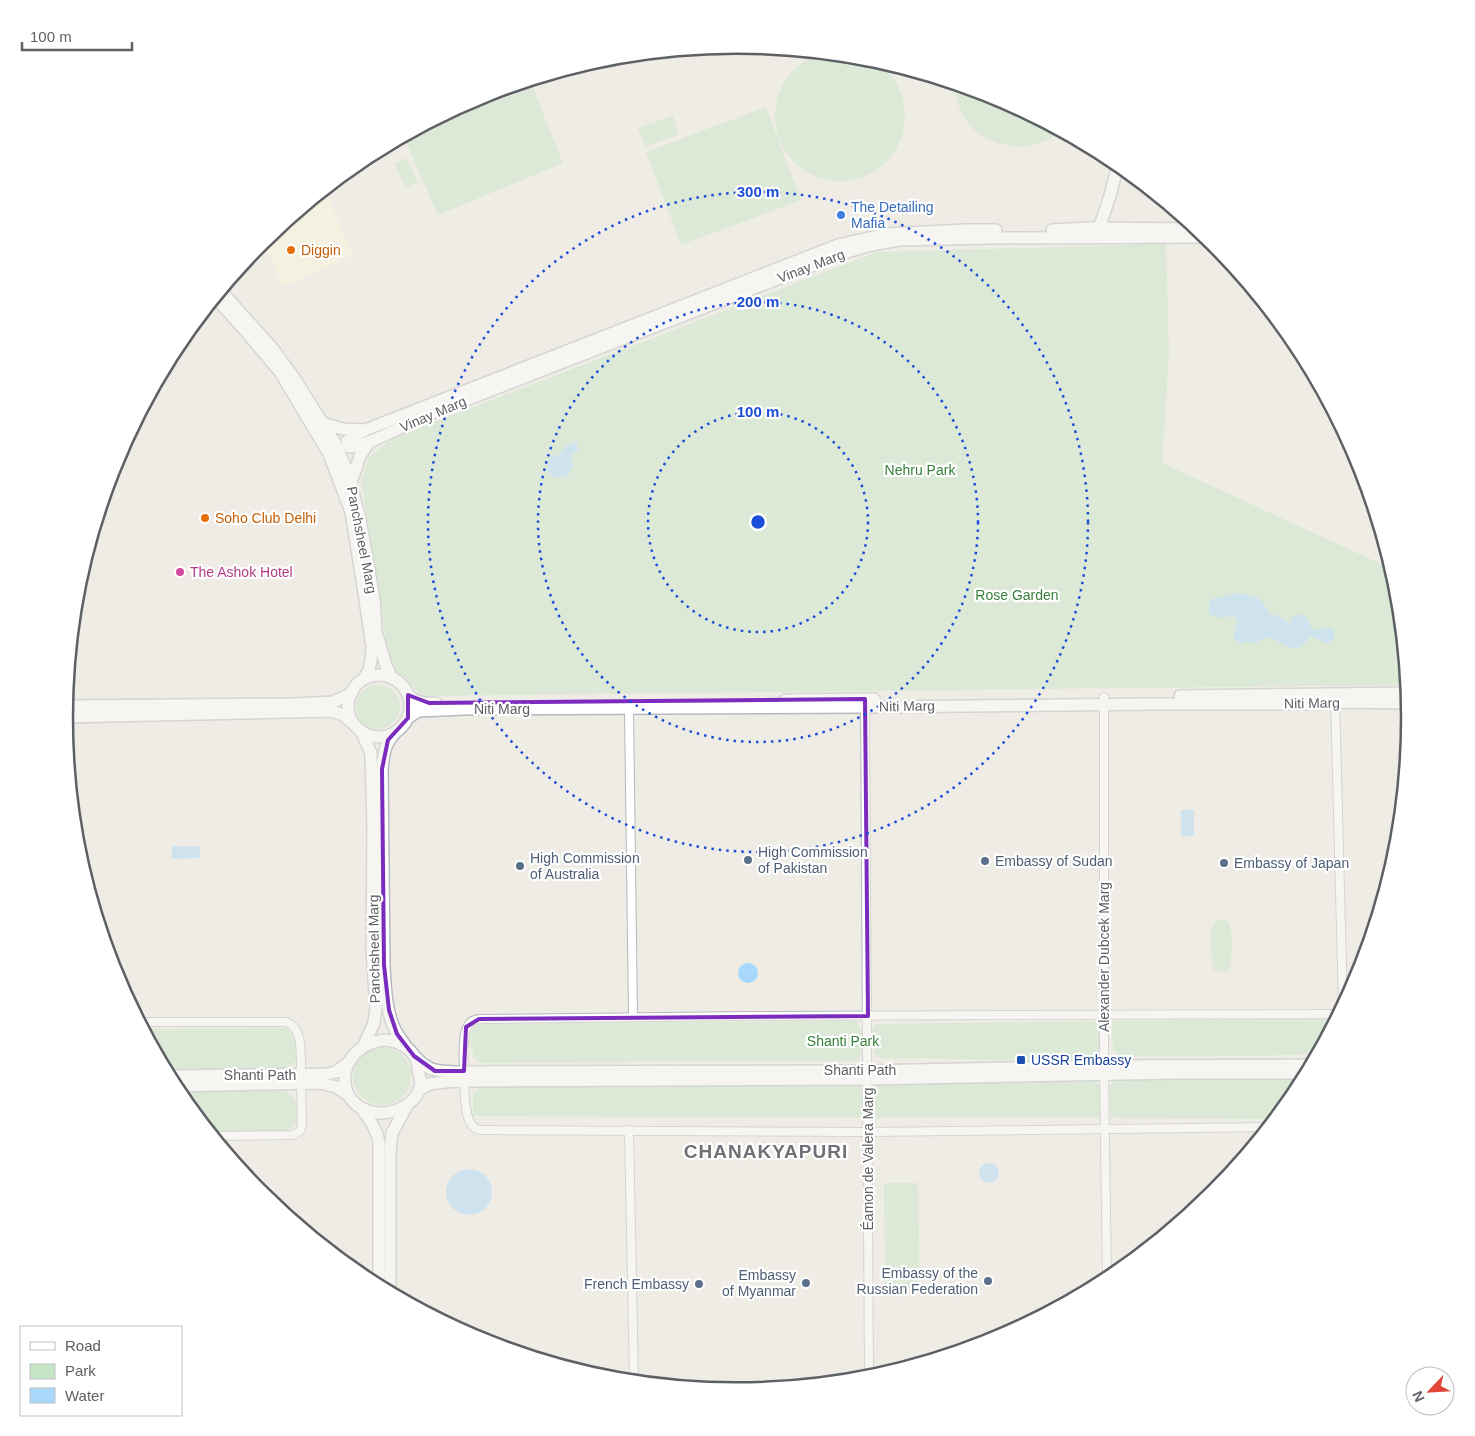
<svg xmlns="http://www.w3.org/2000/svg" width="1475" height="1436" font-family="Helvetica,sans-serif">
  <rect width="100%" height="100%" fill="#efece5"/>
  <!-- commercial -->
  <polygon fill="#fcf5dc" points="325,190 353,255 283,287 263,241"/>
  <!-- green -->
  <g fill="#c3e5c3">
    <circle cx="840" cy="116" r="65"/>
    <path d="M953 83 995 96 1060 131C1035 156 985 149 966 120 958 108 956 97 953 83Z"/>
    <polygon points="533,88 563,163 438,215 404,137 425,126"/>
    <polygon points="766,107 801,200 681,245 646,152"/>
    <polygon points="673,116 679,135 645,147 638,128"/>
    <polygon points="406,158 418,182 406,188 394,164"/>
    <polygon points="1166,244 1169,354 1162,463 1392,569 1398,587 1407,685 422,696 390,665 361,480 369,457 393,438 877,252"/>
    <circle cx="378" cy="707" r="22"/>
    <path d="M1221 919 1228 922C1234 931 1232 956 1230 967L1228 971 1219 972 1214 970C1211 963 1210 936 1212 928 1213 923 1217 921 1221 919Z"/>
    <polygon points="1336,1018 1317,1054 1255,1056 1135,1056 1119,1055 1113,1049 1112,1026 1114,1021"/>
    <path d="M856 1021C865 1035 867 1049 856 1062L785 1061 483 1063 479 1062 474 1058 469 1037 474 1024Z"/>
    <polygon points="1100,1021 1101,1053 1091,1061 879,1058 874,1053 871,1031 876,1024"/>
    <path d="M286 1028C296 1035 303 1048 296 1061 293 1065 287 1067 282 1069L166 1070 144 1029Z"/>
    <circle cx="382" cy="1076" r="29"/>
    <polygon points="1305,1077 1297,1092 1275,1119 1110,1118 1110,1086 1118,1078"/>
    <path d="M1092 1079 1100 1085 1101 1107 1099 1118H875C873 1105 873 1095 877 1082Z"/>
    <path d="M851 1082H857C865 1091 864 1101 864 1113L860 1118 473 1116V1093L479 1088 486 1086 737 1085Z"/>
    <path d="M178 1091H285C299 1101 299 1108 295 1124L289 1129 281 1132 212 1133Z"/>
    <polygon points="884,1183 918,1183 920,1289 885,1289"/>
  </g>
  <!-- water -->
  <g fill="#a8d8fb">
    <path d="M577 442 578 451 571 454 573 466 568 475C552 482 541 472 551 456L559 455 565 446Z"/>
    <path d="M1238 593 1256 597 1261 600 1270 614 1278 616 1289 623 1292 622 1290 618 1299 614 1305 616 1313 630C1322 632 1326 625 1333 629L1334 640 1326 643 1311 636C1308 638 1306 642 1303 645 1292 654 1280 641 1270 637L1254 643 1248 641 1241 644 1234 639 1233 637 1237 623V619L1232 616 1221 618 1209 614V602L1213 599Z"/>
    <rect x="1181" y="810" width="13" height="26"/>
    <polygon points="172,846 200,846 200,858 172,859"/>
    <circle cx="748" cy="973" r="10"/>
    <circle cx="989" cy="1173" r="10"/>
    <circle cx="469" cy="1192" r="23"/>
  </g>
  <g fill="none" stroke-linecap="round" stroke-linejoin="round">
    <defs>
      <g id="street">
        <polyline points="1335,698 1343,1006"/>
        <polyline points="865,704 869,1378"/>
        <polyline points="629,709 633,1017"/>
        <path d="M140 1022H286C305 1028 300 1058 301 1075"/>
        <polyline points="1104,1066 1104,697"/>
        <path d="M464 1071C464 1059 461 1029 471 1022 473 1020 476 1020 479 1019L750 1016 1339 1014"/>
        <polyline points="1104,1074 1107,1280"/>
        <path d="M464 1081C465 1093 464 1121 475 1128 477 1130 480 1130 483 1130L868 1132 1269 1127"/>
        <polyline points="629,1130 634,1381"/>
        <polyline points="214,1136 293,1135 300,1131 302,1125 301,1084"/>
      </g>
      <g id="secondary">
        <polyline points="1052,230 1090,228 1197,229"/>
        <polyline points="1097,234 1110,196 1118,164"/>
        <polyline points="221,291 273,349 294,378 335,443 347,470 360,519 374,599 376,631 386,666 392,678"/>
        <polyline points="216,298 243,328 280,372 329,454 351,512 364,593 372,647 371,660 369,670 363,680"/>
        <polyline points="322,423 343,429 365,430 838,245 886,234 964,230 996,230"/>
        <path d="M365 430 347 441V444L349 447C364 448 406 424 422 417L847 252 871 245 899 240 991 238 1207 237"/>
        <polyline points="351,483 360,456 369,442"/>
        <circle cx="379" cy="706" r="31"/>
        <path d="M408 695C417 703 424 704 436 703"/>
        <polyline points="1180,696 1408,693"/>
        <polyline points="785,700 874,699"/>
        <polyline points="66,706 293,704 333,702 352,693"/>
        <polyline points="65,717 332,711 343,715 355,725"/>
        <polyline points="408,718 418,711 464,709 865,707 1156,704 1307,704 1335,702 1409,703"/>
        <polyline points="361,731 371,753 373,829 372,951 376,1007 374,1023 363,1047"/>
        <path d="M395 733C384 745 384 753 382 769L384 965C385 986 386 1017 398 1035 401 1039 404 1044 407 1048"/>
        <path d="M384 1040C400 1041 415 1049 418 1066 419 1073 417 1066 419 1074 420 1079 422 1083 420 1089 414 1104 395 1114 379 1113 330 1109 335 1045 384 1040Z"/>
        <path d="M414 1056C429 1071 434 1071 455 1072L868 1071 1104 1066 1312 1065"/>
        <polyline points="169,1076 327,1074 336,1072 348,1063"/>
        <polyline points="175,1086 320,1083 336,1087 348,1095"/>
        <polyline points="419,1090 429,1084 445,1082 464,1081 868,1079 1175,1073 1307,1073"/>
        <path d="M361 1108C369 1119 376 1128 379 1142V1286"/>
        <polyline points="390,1292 390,1152 392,1133 408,1104"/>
      </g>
    </defs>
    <!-- street casing -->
    <use href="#street" stroke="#b5b7bb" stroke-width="10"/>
    <!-- secondary casing -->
    <use href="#secondary" stroke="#b6b9be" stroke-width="14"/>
    <!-- street -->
    <use href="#street" stroke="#fff" stroke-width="8"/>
    <!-- secondary -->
    <use href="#secondary" stroke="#fff" stroke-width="11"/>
  </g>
  <!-- marked area -->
  <path d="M0 0H1475V1436H0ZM408 695 429 703 865 699 868 1016 479 1019 466 1027 464 1071H435L414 1056 397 1034 389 1010 384 965 382 769 388 740 408 718Z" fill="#efece5" fill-opacity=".55" fill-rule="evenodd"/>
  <path fill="none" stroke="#7b2cbf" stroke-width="4" stroke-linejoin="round" d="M408 695 429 703 865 699 868 1016 479 1019 466 1027 464 1071H435L414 1056 397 1034 389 1010 384 965 382 769 388 740 408 718Z"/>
  <!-- distance rings -->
  <g fill="none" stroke="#1d4ed8" stroke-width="2.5" stroke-dasharray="2.5 5">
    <circle cx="758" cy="522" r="110"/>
    <circle cx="758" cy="522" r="220"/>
    <circle cx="758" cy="522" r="330"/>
  </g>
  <!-- markers -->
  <circle fill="#3f7fe0" stroke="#fff" stroke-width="2" cx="841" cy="215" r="5"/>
  <g fill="#e8710a" stroke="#fff" stroke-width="2">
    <circle cx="291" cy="250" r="5"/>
    <circle cx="205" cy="518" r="5"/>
  </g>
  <circle fill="#d1479c" stroke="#fff" stroke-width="2" cx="180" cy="572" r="5"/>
  <g fill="#5c6f8a" stroke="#fff" stroke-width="2">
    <circle cx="748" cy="860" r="5"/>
    <circle cx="985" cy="861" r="5"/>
    <circle cx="1224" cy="863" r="5"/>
    <circle cx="520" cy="866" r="5"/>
    <circle cx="988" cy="1281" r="5"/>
    <circle cx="806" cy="1283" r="5"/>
    <circle cx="699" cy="1284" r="5"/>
  </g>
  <rect fill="#1a4fb4" stroke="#fff" stroke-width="2" x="1016" y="1055" width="10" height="10" rx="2.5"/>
  <g text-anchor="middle" stroke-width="4.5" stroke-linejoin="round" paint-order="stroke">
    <!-- shop labels -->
    <g font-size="14" fill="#366cbe" stroke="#fff" text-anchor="start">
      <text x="851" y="212">The Detailing<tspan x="851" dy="16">Mafia</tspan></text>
    </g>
    <!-- food labels -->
    <g font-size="14" fill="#c56008" stroke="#fff" text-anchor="start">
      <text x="301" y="255">Diggin</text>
      <text x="215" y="523">Soho Club Delhi</text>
    </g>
    <!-- street labels -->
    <g font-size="14" fill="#5d6065" stroke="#fff">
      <text transform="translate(811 266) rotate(-21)" y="5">Vinay Marg</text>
      <text transform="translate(433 414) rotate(-23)" y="5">Vinay Marg</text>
      <text transform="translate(362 540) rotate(79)" y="5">Panchsheel Marg</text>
      <text transform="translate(1312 703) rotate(-1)" y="5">Niti Marg</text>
      <text transform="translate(907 706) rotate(-1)" y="5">Niti Marg</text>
      <text x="502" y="714">Niti Marg</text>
      <text transform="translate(374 949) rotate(-91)" y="5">Panchsheel Marg</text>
      <text transform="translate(1104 957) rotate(-90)" y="5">Alexander Dubcek Marg</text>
      <text x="860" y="1075">Shanti Path</text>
      <text x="260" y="1080">Shanti Path</text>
      <text transform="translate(868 1159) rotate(-90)" y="5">Éamon de Valera Marg</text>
    </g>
    <!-- park labels -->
    <g font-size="14" fill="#38813b" stroke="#fff">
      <text x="920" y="475">Nehru Park</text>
      <text x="1017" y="600">Rose Garden</text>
      <text x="843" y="1046">Shanti Park</text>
    </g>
    <!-- hotel labels -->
    <g font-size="14" fill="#b23c85" stroke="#fff" text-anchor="start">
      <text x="190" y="577">The Ashok Hotel</text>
    </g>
    <!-- service labels -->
    <g font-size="14" fill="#4e5e75" stroke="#fff" text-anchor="start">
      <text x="758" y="857">High Commission<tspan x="758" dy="16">of Pakistan</tspan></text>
      <text x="530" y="863">High Commission<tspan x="530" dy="16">of Australia</tspan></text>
      <text x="995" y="866">Embassy of Sudan</text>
      <text x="1234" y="868">Embassy of Japan</text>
      <text x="978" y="1278" text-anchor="end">Embassy of the<tspan x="978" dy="16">Russian Federation</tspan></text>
      <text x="796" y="1280" text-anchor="end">Embassy<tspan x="796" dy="16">of Myanmar</tspan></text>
      <text x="689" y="1289" text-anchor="end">French Embassy</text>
    </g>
    <!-- transit labels -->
    <g font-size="14" fill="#164399" stroke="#fff" text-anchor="start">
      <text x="1031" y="1065">USSR Embassy</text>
    </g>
    <!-- district labels -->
    <g font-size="19" font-weight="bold" letter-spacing="1" fill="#6e7277" stroke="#fff">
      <text x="766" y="1158">CHANAKYAPURI</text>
    </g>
  </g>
  <!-- crop -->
  <path d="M0 0H1475V1436H0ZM73 718a664 664 0 1 1 1328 0a664 664 0 1 1-1328 0Z" fill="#fff" fill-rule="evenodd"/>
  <path fill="none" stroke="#5d6065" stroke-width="2.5" d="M73 718a664 664 0 1 1 1328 0a664 664 0 1 1-1328 0Z"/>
  <circle cx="758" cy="522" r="8" fill="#1d4ed8" stroke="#fff" stroke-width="2.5"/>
  <g font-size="15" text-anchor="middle" font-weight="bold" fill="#1d4ed8" stroke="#fff" stroke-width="4.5" stroke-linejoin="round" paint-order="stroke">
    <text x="758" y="197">300 m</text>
    <text x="758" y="307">200 m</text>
    <text x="758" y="417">100 m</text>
  </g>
  <!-- legend -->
  <rect x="20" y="1326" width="162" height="90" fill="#ffffff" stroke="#bebfc1"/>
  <rect x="30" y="1342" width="25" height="8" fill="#ffffff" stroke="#bebfc1"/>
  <text x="65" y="1351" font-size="15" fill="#5d6065">Road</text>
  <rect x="30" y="1364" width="25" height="15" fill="#c3e5c3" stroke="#bebfc1"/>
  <text x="65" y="1376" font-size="15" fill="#5d6065">Park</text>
  <rect x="30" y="1388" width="25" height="15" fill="#a8d8fb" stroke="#bebfc1"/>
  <text x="65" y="1401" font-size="15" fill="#5d6065">Water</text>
  <!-- north arrow -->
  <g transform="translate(1430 1391) rotate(245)"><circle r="24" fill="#ffffff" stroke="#bebfc1"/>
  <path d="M0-4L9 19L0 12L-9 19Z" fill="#e24437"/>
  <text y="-8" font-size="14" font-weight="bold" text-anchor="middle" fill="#5d6065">N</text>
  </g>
  <!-- scale -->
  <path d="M22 42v8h110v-8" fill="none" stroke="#5d6065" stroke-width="2.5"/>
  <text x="30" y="42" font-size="15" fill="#5d6065" stroke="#ffffff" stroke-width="4" paint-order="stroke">100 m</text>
</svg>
